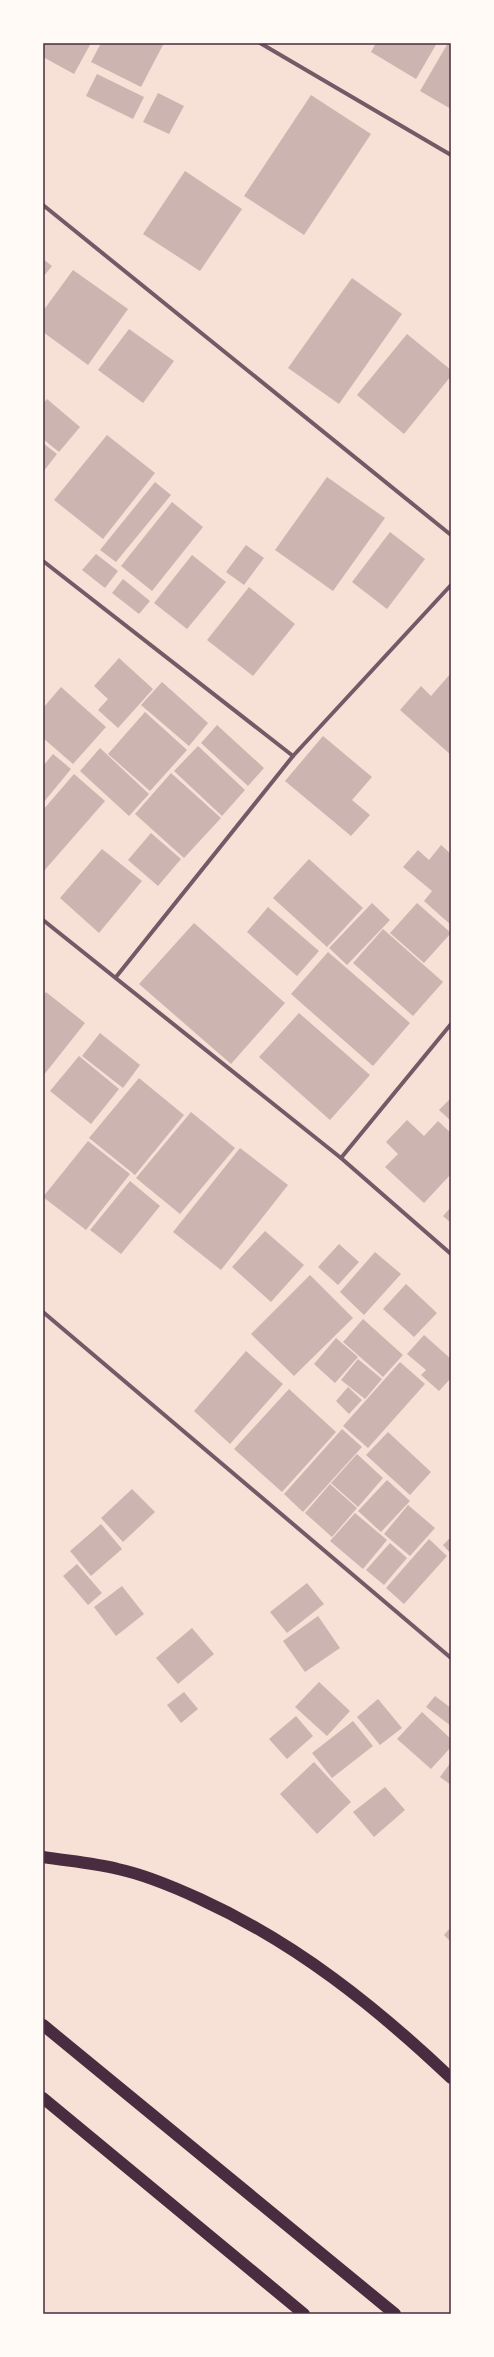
<svg xmlns="http://www.w3.org/2000/svg" width="494" height="2357" font-family="'Open Sans',sans-serif">
  <rect width="100%" height="100%" fill="#f7e1d7"/>
  <!-- building -->
  <g fill="#ccb4b1">
    <polygon points="43,43 91,43 74,74 43,57"/>
    <polygon points="101,43 164,43 141,87 91,62"/>
    <polygon points="376,43 437,43 416,79 371,52"/>
    <polygon points="448,43 451,43 451,109 420,91"/>
    <polygon points="97,74 144,97 133,119 86,96"/>
    <polygon points="158,93 184,106 169,134 143,122"/>
    <polygon points="311,95 371,134 304,235 244,196"/>
    <polygon points="185,171 242,209 200,271 143,234"/>
    <polygon points="43,259 52,266 43,277"/>
    <polygon points="73,270 128,309 88,365 43,332 43,311"/>
    <polygon points="352,278 402,314 339,404 288,368"/>
    <polygon points="129,329 174,361 143,403 98,370"/>
    <polygon points="407,334 451,370 451,376 404,434 357,395"/>
    <polygon points="47,399 80,427 59,452 43,439 43,404"/>
    <polygon points="107,435 155,473 103,539 54,500"/>
    <polygon points="43,443 57,454 43,472"/>
    <polygon points="327,477 385,518 333,591 275,550"/>
    <polygon points="155,482 171,495 116,562 100,550"/>
    <polygon points="172,502 203,527 152,591 121,566"/>
    <polygon points="390,532 425,559 387,609 352,582"/>
    <polygon points="246,545 264,558 244,585 226,572"/>
    <polygon points="96,554 118,571 105,588 82,570"/>
    <polygon points="192,555 226,582 187,629 154,603"/>
    <polygon points="123,579 150,601 139,614 112,593"/>
    <polygon points="249,587 295,624 253,676 207,640"/>
    <polygon points="119,658 153,689 118,728 98,710 108,699 94,686"/>
    <polygon points="451,673 451,755 400,710 421,686 431,696"/>
    <polygon points="162,682 208,723 189,746 141,705"/>
    <polygon points="61,687 106,727 73,764 43,738 43,708"/>
    <polygon points="145,712 187,750 150,791 108,754"/>
    <polygon points="217,725 264,768 248,786 201,743"/>
    <polygon points="323,736 372,777 352,800 370,815 351,836 285,781"/>
    <polygon points="198,746 245,790 222,816 174,771"/>
    <polygon points="100,748 149,794 129,816 80,771"/>
    <polygon points="53,754 71,769 43,803 43,766"/>
    <polygon points="171,773 221,818 184,858 135,814"/>
    <polygon points="74,774 105,801 43,872 43,810"/>
    <polygon points="151,833 181,859 158,886 128,860"/>
    <polygon points="441,845 451,854 451,925 424,901 432,891 403,867 418,850 429,860"/>
    <polygon points="102,849 142,881 99,933 60,898"/>
    <polygon points="309,859 363,908 327,947 273,898"/>
    <polygon points="372,903 390,920 347,965 329,948"/>
    <polygon points="417,903 451,933 424,963 390,933"/>
    <polygon points="268,907 319,951 297,976 247,932"/>
    <polygon points="194,923 285,1003 231,1064 139,984"/>
    <polygon points="383,929 443,982 413,1016 353,963"/>
    <polygon points="328,952 410,1023 373,1066 291,994"/>
    <polygon points="46,992 85,1023 43,1076 43,996"/>
    <polygon points="299,1013 370,1075 330,1120 259,1057"/>
    <polygon points="100,1033 140,1065 123,1088 82,1056"/>
    <polygon points="79,1056 119,1089 91,1124 50,1091"/>
    <polygon points="139,1078 184,1115 135,1175 89,1138"/>
    <polygon points="451,1098 451,1121 439,1110"/>
    <polygon points="191,1112 235,1148 180,1214 136,1178"/>
    <polygon points="407,1120 424,1136 438,1121 451,1133 451,1174 424,1203 385,1167 398,1154 386,1142"/>
    <polygon points="88,1141 130,1174 86,1230 43,1197"/>
    <polygon points="240,1148 288,1185 221,1270 173,1232"/>
    <polygon points="130,1181 160,1206 121,1254 90,1230"/>
    <polygon points="451,1207 451,1223 443,1216"/>
    <polygon points="265,1231 304,1265 271,1302 232,1267"/>
    <polygon points="339,1244 359,1262 338,1285 318,1267"/>
    <polygon points="375,1252 401,1274 364,1315 340,1292"/>
    <polygon points="310,1275 353,1318 294,1376 251,1334"/>
    <polygon points="406,1284 437,1313 414,1337 383,1309"/>
    <polygon points="363,1319 403,1355 383,1377 343,1342"/>
    <polygon points="424,1335 451,1359 451,1378 439,1391 421,1375 426,1370 407,1354"/>
    <polygon points="336,1338 358,1357 335,1383 314,1364"/>
    <polygon points="246,1351 283,1384 230,1444 194,1411"/>
    <polygon points="358,1359 382,1379 365,1399 341,1380"/>
    <polygon points="400,1362 425,1384 368,1448 343,1426"/>
    <polygon points="348,1387 362,1400 349,1414 336,1401"/>
    <polygon points="289,1389 336,1432 282,1492 234,1449"/>
    <polygon points="342,1429 362,1447 303,1512 284,1494"/>
    <polygon points="388,1432 431,1472 410,1495 366,1455"/>
    <polygon points="357,1454 383,1478 358,1507 331,1483"/>
    <polygon points="387,1480 410,1501 381,1532 358,1511"/>
    <polygon points="330,1484 357,1508 332,1537 305,1513"/>
    <polygon points="132,1489 155,1512 123,1542 101,1518"/>
    <polygon points="408,1505 435,1528 410,1556 384,1534"/>
    <polygon points="355,1513 387,1540 363,1569 330,1541"/>
    <polygon points="101,1524 122,1549 91,1576 70,1551"/>
    <polygon points="451,1537 451,1554 443,1545"/>
    <polygon points="429,1539 447,1556 404,1604 386,1588"/>
    <polygon points="390,1543 407,1558 384,1585 366,1570"/>
    <polygon points="77,1564 102,1593 88,1605 63,1576"/>
    <polygon points="307,1583 324,1604 287,1633 270,1612"/>
    <polygon points="122,1586 144,1614 116,1636 94,1607"/>
    <polygon points="318,1616 340,1648 305,1672 283,1641"/>
    <polygon points="192,1628 214,1654 178,1684 156,1658"/>
    <polygon points="319,1682 350,1711 327,1736 295,1707"/>
    <polygon points="184,1692 198,1709 181,1723 167,1705"/>
    <polygon points="435,1696 451,1708 451,1726 426,1707"/>
    <polygon points="378,1699 402,1728 380,1745 357,1717"/>
    <polygon points="422,1712 451,1739 451,1747 431,1769 397,1739"/>
    <polygon points="296,1716 313,1736 287,1759 269,1739"/>
    <polygon points="353,1721 373,1746 332,1778 312,1753"/>
    <polygon points="314,1762 351,1802 317,1834 280,1794"/>
    <polygon points="451,1762 451,1785 440,1777"/>
    <polygon points="385,1787 405,1810 374,1837 353,1812"/>
    <polygon points="451,1927 451,1942 444,1935"/>
  </g>
  <g fill="none" stroke-linecap="round" stroke-linejoin="round">
    <!-- minor -->
    <g stroke="#755966" stroke-width="4">
      <polyline points="260,43 451,155"/>
      <polyline points="43,205 451,535"/>
      <polyline points="43,561 293,756"/>
      <polyline points="43,920 341,1158 451,1254"/>
      <polyline points="116,977 293,756 451,585"/>
      <polyline points="341,1158 451,1024"/>
      <polyline points="43,1312 451,1658"/>
    </g>
    <!-- motorway -->
    <g stroke="#4a2c40" stroke-width="12">
      <path d="M43 1857C68 1861 94 1863 118 1869 146 1875 174 1887 200 1899 296 1943 375 2006 451 2078"/>
      <polyline points="43,2025 395,2314"/>
      <polyline points="43,2098 304,2314"/>
    </g>
  </g>
  <!-- border -->
  <rect width="494" height="2357" fill="none" stroke="#fffaf5" stroke-width="88"/>
  <rect x="44" y="44" width="406" height="2269" fill="none" stroke="#4a2c40" stroke-width="1.5"/>
</svg>
